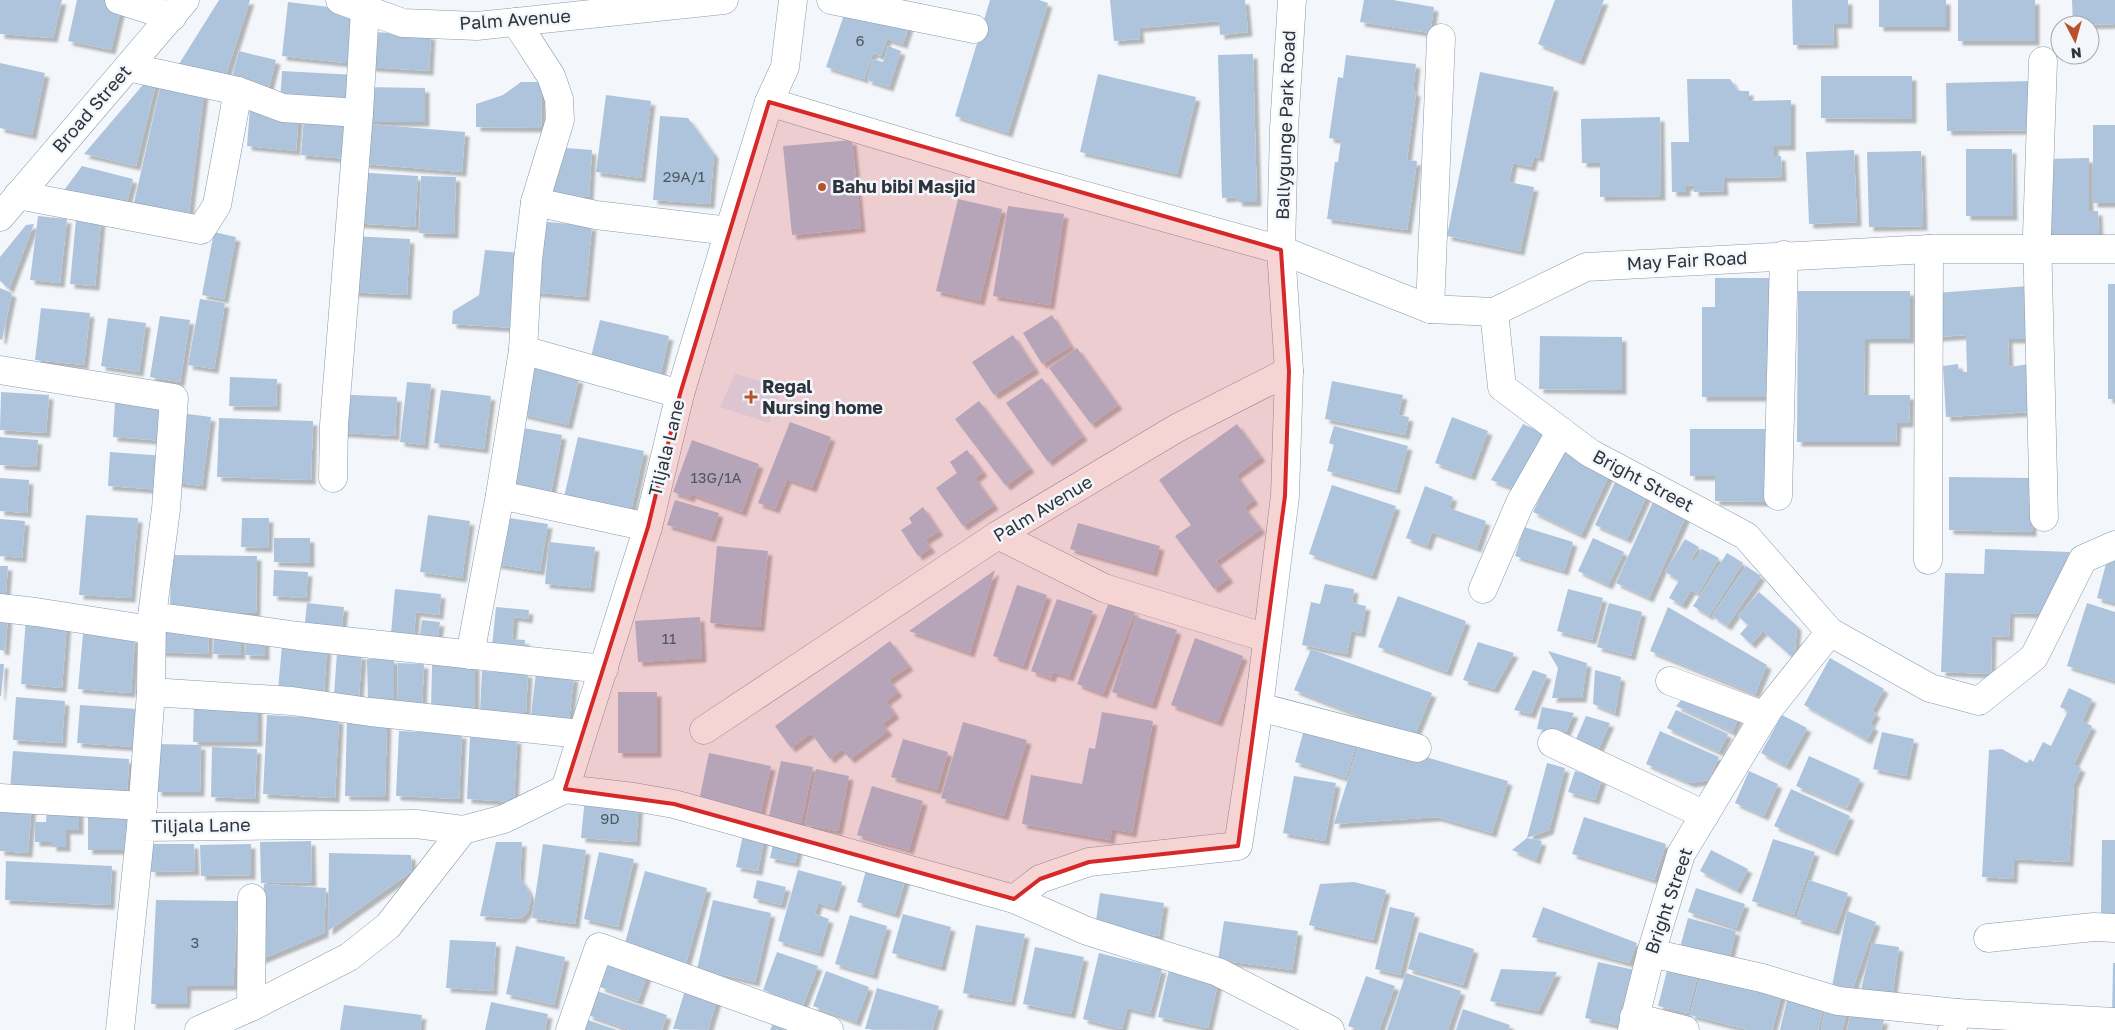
<svg xmlns="http://www.w3.org/2000/svg" width="2115" height="1030" font-family="'Golos Text',sans-serif">
  <defs>
    <filter id="shadow"><feDropShadow dx="4.5" dy="4.5" stdDeviation="1" flood-color="#0004"/></filter>
  </defs>
  <rect width="100%" height="100%" fill="#f3f7fb"/>
  <!-- built -->
  <polygon fill="#deecfb" points="735,374 782,387 769,423 720,407"/>
  <!-- building -->
  <g fill="#aec4dc" filter="url(#shadow)">
    <polygon points="0,0 62,0 53,38 0,34"/>
    <polygon points="77,0 106,0 122,4 111,50 68,41"/>
    <polygon points="219,0 250,0 225,78 179,64"/>
    <polygon points="990,0 1039,0 1048,3 1008,133 955,116"/>
    <polygon points="1110,0 1245,0 1248,32 1220,35 1219,21 1139,28 1140,39 1114,41"/>
    <polygon points="1364,0 1393,0 1434,7 1430,33 1360,22"/>
    <polygon points="1555,0 1604,0 1580,61 1538,44"/>
    <polygon points="1792,0 1848,0 1848,24 1833,24 1834,44 1793,45"/>
    <rect x="1879" y="0" width="67" height="27"/>
    <rect x="1958" y="0" width="77" height="41"/>
    <polygon points="2072,0 2115,0 2115,24 2073,25"/>
    <polygon points="288,2 362,11 356,64 282,56"/>
    <polygon points="847,6 909,26 903,44 887,39 881,56 873,53 864,79 826,67"/>
    <polygon points="372,32 431,35 429,71 370,67"/>
    <polygon points="888,46 901,51 889,87 867,80 873,59 883,62"/>
    <polygon points="239,51 276,60 267,94 230,85"/>
    <polygon points="1253,54 1257,202 1238,202 1237,197 1222,198 1218,55"/>
    <polygon points="1346,55 1416,64 1413,91 1416,92 1407,160 1417,161 1407,230 1327,219 1335,162 1338,162 1341,140 1329,138 1338,77 1343,78"/>
    <polygon points="0,63 45,73 32,135 0,128"/>
    <polygon points="282,71 356,75 354,107 280,102"/>
    <polygon points="1480,72 1554,87 1539,158 1534,156 1531,167 1513,163 1509,182 1534,187 1520,251 1447,236"/>
    <polygon points="1098,74 1196,97 1177,174 1080,152"/>
    <polygon points="1821,76 1912,76 1912,119 1821,118"/>
    <polygon points="1687,79 1730,79 1738,91 1749,91 1749,101 1791,100 1791,146 1774,146 1774,156 1781,156 1782,177 1723,178 1724,191 1694,192 1694,185 1686,186 1686,192 1672,192 1671,142 1689,142"/>
    <polygon points="147,80 156,83 136,166 84,154"/>
    <polygon points="2032,81 2033,130 1947,131 1946,83"/>
    <polygon points="521,82 542,82 541,128 476,127 476,104 503,95"/>
    <polygon points="365,87 425,88 425,122 364,122"/>
    <polygon points="160,88 204,93 189,213 134,203"/>
    <polygon points="606,95 651,101 641,178 596,172"/>
    <polygon points="250,108 299,112 296,151 247,146"/>
    <polygon points="660,116 688,118 714,154 710,204 653,200"/>
    <polygon points="304,117 352,121 348,159 301,155"/>
    <polygon points="1660,117 1661,196 1600,197 1600,163 1582,163 1581,119"/>
    <polygon points="368,124 465,132 462,172 364,164"/>
    <rect x="2093" y="125" width="22" height="78"/>
    <polygon points="852,140 861,228 792,235 783,146"/>
    <polygon points="554,147 592,150 589,197 551,195"/>
    <polygon points="1966,149 2012,149 2013,216 1966,216"/>
    <polygon points="1854,150 1857,222 1809,224 1806,152"/>
    <polygon points="1921,151 1923,226 1869,227 1867,152"/>
    <polygon points="2089,158 2089,211 2098,211 2099,239 2044,240 2043,159"/>
    <polygon points="82,166 133,179 124,213 59,197"/>
    <polygon points="354,172 418,176 415,227 351,223"/>
    <polygon points="421,176 456,177 454,234 419,233"/>
    <polygon points="958,199 1002,209 980,301 936,291"/>
    <polygon points="1008,206 1064,214 1050,305 993,296"/>
    <polygon points="38,216 67,219 60,283 30,280"/>
    <polygon points="76,219 101,221 95,286 70,284"/>
    <polygon points="537,221 592,226 585,297 530,292"/>
    <polygon points="34,224 9,289 0,281 0,257 26,225"/>
    <polygon points="214,232 236,237 224,299 202,295"/>
    <polygon points="351,236 410,239 407,295 348,292"/>
    <polygon points="485,250 522,253 513,328 452,324 453,311 479,295"/>
    <polygon points="1715,278 1777,278 1776,397 1702,397 1702,307 1715,307"/>
    <rect x="2108" y="284" width="7" height="115"/>
    <polygon points="2028,286 2031,339 2008,339 2009,367 2036,363 2032,412 1946,417 1943,366 1958,364 1959,372 1967,372 1966,335 1937,337 1936,293"/>
    <polygon points="0,288 12,293 2,340 0,339"/>
    <polygon points="1798,291 1910,291 1910,339 1865,339 1864,395 1910,395 1909,423 1897,423 1896,442 1797,442"/>
    <polygon points="200,299 225,303 214,369 188,365"/>
    <polygon points="41,308 90,313 84,365 35,360"/>
    <polygon points="1052,315 1071,346 1042,364 1023,333"/>
    <polygon points="160,316 190,320 180,382 150,377"/>
    <polygon points="108,318 146,323 139,372 101,366"/>
    <polygon points="600,320 669,336 659,381 589,365"/>
    <polygon points="1013,335 1035,369 994,395 972,362"/>
    <polygon points="1540,336 1622,337 1622,390 1539,389"/>
    <polygon points="1077,348 1118,405 1091,424 1049,368"/>
    <polygon points="533,368 579,379 568,425 522,414"/>
    <polygon points="230,377 277,379 276,407 229,406"/>
    <polygon points="1042,378 1083,436 1048,462 1006,403"/>
    <polygon points="1332,381 1403,395 1398,415 1409,417 1405,435 1325,419"/>
    <polygon points="407,382 431,384 424,445 400,442"/>
    <polygon points="441,390 491,396 484,449 434,443"/>
    <polygon points="1,392 49,395 46,433 0,430"/>
    <polygon points="333,394 397,397 395,436 331,432"/>
    <polygon points="979,401 1030,468 1006,486 955,419"/>
    <polygon points="115,402 168,406 165,441 113,437"/>
    <polygon points="180,413 211,417 202,486 171,482"/>
    <polygon points="1452,417 1488,431 1471,476 1435,463"/>
    <polygon points="219,418 313,421 311,480 217,477"/>
    <polygon points="790,422 831,437 812,488 787,479 775,509 758,503"/>
    <polygon points="1237,424 1261,457 1236,475 1254,500 1244,507 1261,529 1216,561 1229,578 1214,589 1175,536 1191,525 1159,480"/>
    <polygon points="1523,424 1546,434 1524,492 1491,480"/>
    <polygon points="1334,426 1408,446 1396,490 1327,471 1334,445 1329,443"/>
    <polygon points="524,428 562,435 550,497 512,489"/>
    <polygon points="1690,429 1771,429 1771,502 1715,501 1715,476 1690,476"/>
    <polygon points="0,437 38,440 36,467 0,465"/>
    <polygon points="578,437 644,451 630,516 563,501"/>
    <polygon points="692,440 759,464 742,512 691,494 690,498 673,492"/>
    <polygon points="1562,449 1611,471 1581,535 1533,512"/>
    <polygon points="967,450 983,472 975,478 994,505 963,526 936,488 957,473 950,462"/>
    <polygon points="110,452 165,456 162,490 108,486"/>
    <polygon points="1949,477 2033,478 2032,532 1949,530"/>
    <polygon points="0,478 29,480 27,513 0,511"/>
    <polygon points="1617,478 1648,493 1627,539 1595,525"/>
    <polygon points="1332,485 1396,506 1372,576 1309,554"/>
    <polygon points="1425,486 1453,497 1449,508 1486,521 1477,548 1432,532 1427,546 1406,538"/>
    <polygon points="675,500 719,513 711,538 667,525"/>
    <polygon points="1653,502 1686,516 1649,598 1616,583"/>
    <polygon points="923,507 939,531 925,540 931,548 918,556 901,530 912,523 909,518"/>
    <polygon points="86,515 138,518 131,598 79,595"/>
    <polygon points="428,515 470,521 462,578 420,572"/>
    <polygon points="503,517 548,524 540,571 495,564"/>
    <polygon points="242,518 269,518 268,548 241,547"/>
    <polygon points="0,519 25,521 22,558 0,556"/>
    <polygon points="1078,523 1160,546 1153,572 1070,549"/>
    <polygon points="1524,527 1573,542 1564,571 1515,556"/>
    <polygon points="274,538 310,538 310,563 274,562"/>
    <polygon points="1593,538 1624,552 1608,585 1578,571"/>
    <polygon points="1685,539 1699,547 1691,560 1694,562 1702,549 1719,558 1698,594 1691,590 1682,605 1669,598 1679,580 1665,572"/>
    <polygon points="549,542 595,547 590,588 545,584"/>
    <polygon points="717,546 768,551 760,627 710,623"/>
    <polygon points="1985,549 2070,552 2044,614 2010,613 2009,637 1992,636 1991,674 1941,672 1945,573 1984,574"/>
    <polygon points="1727,553 1743,563 1709,616 1693,606"/>
    <polygon points="171,555 257,556 256,613 170,612"/>
    <polygon points="2108,556 2115,558 2115,603 2097,598"/>
    <polygon points="0,566 8,566 5,604 0,604"/>
    <polygon points="1746,566 1761,576 1727,626 1712,616"/>
    <polygon points="274,570 308,572 306,598 273,596"/>
    <polygon points="995,570 970,653 909,631"/>
    <polygon points="1325,584 1354,589 1352,603 1366,606 1361,633 1351,631 1347,654 1302,645 1311,602 1320,604"/>
    <polygon points="1017,585 1047,595 1023,666 993,656"/>
    <polygon points="395,589 441,594 439,615 416,612 413,646 390,644"/>
    <polygon points="1568,589 1603,598 1592,640 1557,631"/>
    <polygon points="1759,592 1797,626 1795,651 1791,656 1763,631 1751,644 1740,634 1748,625 1738,616"/>
    <polygon points="1398,596 1466,621 1447,672 1378,647"/>
    <polygon points="1057,599 1093,611 1069,677 1053,672 1051,678 1031,671"/>
    <polygon points="1109,602 1135,612 1103,694 1077,684"/>
    <polygon points="307,603 344,607 341,635 304,631"/>
    <polygon points="1609,603 1642,612 1631,656 1597,647"/>
    <polygon points="2087,603 2115,612 2115,681 2067,666"/>
    <polygon points="496,607 529,610 528,619 514,617 512,639 525,640 524,651 492,647"/>
    <polygon points="1668,607 1767,665 1755,694 1650,651"/>
    <polygon points="0,615 8,616 5,651 0,650"/>
    <polygon points="700,617 702,658 638,662 635,621"/>
    <polygon points="1136,617 1177,630 1152,705 1112,692"/>
    <polygon points="26,618 67,622 62,688 21,684"/>
    <polygon points="422,620 440,622 436,650 418,647"/>
    <polygon points="160,631 209,633 208,654 159,652"/>
    <polygon points="83,634 135,638 131,693 78,689"/>
    <polygon points="214,635 241,635 241,655 213,654"/>
    <polygon points="246,636 265,637 265,656 245,655"/>
    <polygon points="1195,638 1243,656 1218,722 1171,705"/>
    <polygon points="890,641 909,666 889,680 898,692 886,701 895,714 882,724 888,731 850,759 842,749 830,759 811,733 791,748 775,726"/>
    <polygon points="1478,642 1514,653 1494,689 1463,680"/>
    <polygon points="282,645 327,647 324,693 278,690"/>
    <polygon points="1311,649 1432,693 1414,737 1294,690"/>
    <polygon points="1548,651 1587,663 1582,698 1552,698 1558,668"/>
    <polygon points="337,653 362,655 359,696 334,694"/>
    <polygon points="1830,658 1884,689 1872,711 1876,713 1870,724 1874,727 1867,740 1804,705"/>
    <polygon points="367,659 394,659 394,703 368,704"/>
    <polygon points="398,663 424,664 422,709 397,708"/>
    <polygon points="0,664 4,664 1,696 0,696"/>
    <polygon points="432,664 475,665 475,710 431,709"/>
    <polygon points="1533,670 1547,675 1531,714 1514,710"/>
    <polygon points="1595,670 1621,677 1615,713 1593,704"/>
    <polygon points="482,671 528,673 526,713 480,712"/>
    <polygon points="536,672 574,677 569,720 531,716"/>
    <polygon points="2069,688 2092,699 2082,721 2092,726 2075,762 2075,765 2081,768 2074,784 2069,862 2014,859 2013,879 1982,877 1989,750 2002,749 2027,763 2030,759 2033,762 2043,742 2051,746 2068,711 2060,707"/>
    <rect x="618" y="692" width="39" height="61"/>
    <polygon points="16,697 65,701 62,743 13,740"/>
    <polygon points="1684,697 1739,716 1732,732 1676,706"/>
    <polygon points="194,703 258,704 258,742 193,742"/>
    <polygon points="80,705 137,709 135,747 77,743"/>
    <polygon points="1542,707 1574,713 1566,732 1537,729"/>
    <polygon points="1676,710 1728,734 1719,752 1667,728"/>
    <polygon points="1102,712 1153,721 1132,833 1112,829 1110,840 1022,824 1031,775 1082,784 1089,748 1095,749"/>
    <polygon points="267,715 339,719 335,798 263,794"/>
    <polygon points="1782,715 1807,728 1786,766 1761,753"/>
    <polygon points="1586,716 1610,723 1597,752 1576,739"/>
    <polygon points="347,720 387,721 385,797 345,796"/>
    <polygon points="963,722 1027,740 1004,816 941,798"/>
    <polygon points="1305,726 1357,742 1346,778 1295,762"/>
    <polygon points="399,731 462,734 459,799 396,796"/>
    <polygon points="1660,731 1719,757 1709,780 1690,783 1646,764"/>
    <polygon points="1882,732 1914,739 1906,776 1873,769"/>
    <polygon points="470,737 517,739 514,802 467,799"/>
    <polygon points="903,739 948,752 937,790 891,777"/>
    <polygon points="158,744 201,745 200,792 157,792"/>
    <polygon points="1359,744 1395,748 1508,781 1492,833 1437,817 1334,824"/>
    <polygon points="212,747 257,749 255,799 211,797"/>
    <polygon points="13,751 129,759 127,798 10,790"/>
    <polygon points="709,753 771,766 760,815 699,801"/>
    <polygon points="1809,756 1860,779 1847,808 1796,786"/>
    <polygon points="781,761 813,767 801,823 769,816"/>
    <polygon points="1547,763 1565,768 1549,830 1527,838"/>
    <polygon points="816,769 849,776 838,831 805,825"/>
    <polygon points="1575,771 1602,779 1595,800 1568,792"/>
    <polygon points="1749,771 1778,784 1764,816 1735,803"/>
    <polygon points="1294,776 1336,783 1325,841 1283,833"/>
    <polygon points="872,786 923,801 909,850 857,835"/>
    <polygon points="1791,789 1850,816 1834,852 1774,826"/>
    <polygon points="585,797 639,801 636,842 581,838"/>
    <polygon points="0,800 32,803 28,853 0,851"/>
    <polygon points="47,809 79,809 79,830 66,830 66,847 52,847 52,842 35,842 35,822 46,822"/>
    <polygon points="88,811 131,811 132,850 88,850"/>
    <polygon points="1584,817 1666,844 1654,880 1572,854"/>
    <polygon points="743,835 764,839 758,871 736,867"/>
    <polygon points="1527,838 1542,841 1536,860 1512,850"/>
    <polygon points="1773,839 1815,852 1794,915 1752,901"/>
    <polygon points="774,840 799,845 795,863 770,858"/>
    <polygon points="2102,840 2115,840 2115,914 2101,914"/>
    <polygon points="311,841 312,882 261,883 260,842"/>
    <polygon points="496,842 522,842 520,878 527,888 531,898 528,911 521,919 480,916"/>
    <polygon points="150,844 194,844 195,871 151,872"/>
    <polygon points="251,844 251,875 201,876 200,845"/>
    <polygon points="543,844 586,850 575,924 532,918"/>
    <polygon points="1711,850 1748,869 1737,890 1700,871"/>
    <polygon points="599,852 634,859 618,927 584,919"/>
    <polygon points="329,853 411,855 412,871 328,931"/>
    <polygon points="869,860 908,871 895,914 857,902"/>
    <polygon points="6,861 112,866 110,905 5,900"/>
    <polygon points="798,870 842,882 834,908 818,903 815,914 829,919 819,953 778,941"/>
    <polygon points="645,871 707,888 685,967 623,950"/>
    <polygon points="757,880 786,887 781,905 753,898"/>
    <polygon points="1809,880 1848,893 1835,931 1796,919"/>
    <polygon points="1354,882 1386,890 1373,940 1309,925 1320,884"/>
    <polygon points="264,884 326,888 324,933 259,960"/>
    <polygon points="1696,888 1745,904 1736,928 1688,912"/>
    <polygon points="1100,893 1164,903 1159,936 1095,927"/>
    <polygon points="156,900 238,901 233,986 187,986 186,1004 151,1004"/>
    <polygon points="713,900 771,913 755,982 697,969"/>
    <polygon points="1390,907 1415,913 1400,975 1375,969"/>
    <polygon points="1543,907 1637,943 1629,963 1532,937"/>
    <polygon points="1847,911 1876,922 1851,993 1832,986"/>
    <polygon points="903,914 951,927 941,967 892,953"/>
    <polygon points="850,915 887,926 873,975 835,964"/>
    <polygon points="1688,918 1736,931 1728,963 1679,951"/>
    <polygon points="1224,921 1298,931 1292,970 1218,960"/>
    <polygon points="976,925 1025,934 1011,1002 963,993"/>
    <polygon points="1419,932 1474,949 1463,985 1408,969"/>
    <polygon points="450,940 496,942 493,991 446,988"/>
    <polygon points="1872,943 1899,947 1892,998 1860,994"/>
    <polygon points="516,946 565,957 554,1005 506,994"/>
    <polygon points="1035,947 1084,957 1071,1014 1023,1004"/>
    <polygon points="777,952 818,966 803,1005 763,990"/>
    <polygon points="1099,953 1162,969 1150,1014 1127,1008 1122,1029 1083,1019"/>
    <polygon points="611,956 649,970 638,1001 600,987"/>
    <polygon points="1670,959 1700,966 1688,1013 1658,1006"/>
    <polygon points="1598,962 1639,971 1626,1027 1585,1018"/>
    <polygon points="2113,963 2115,963 2115,1018 2112,1018"/>
    <polygon points="1170,966 1219,978 1208,1028 1158,1017"/>
    <polygon points="1501,969 1557,972 1538,1011 1490,1001"/>
    <polygon points="826,971 869,987 856,1022 813,1006"/>
    <polygon points="1406,973 1461,991 1448,1030 1387,1030"/>
    <polygon points="1701,973 1782,993 1772,1030 1748,1030 1690,1015"/>
    <polygon points="1366,976 1395,986 1379,1030 1360,1030 1348,1026"/>
    <polygon points="687,984 719,993 708,1030 673,1029"/>
    <polygon points="877,988 939,1006 932,1030 865,1029"/>
    <polygon points="597,991 667,1015 662,1030 630,1030 588,1015"/>
    <polygon points="1788,996 1824,1005 1818,1030 1780,1030"/>
    <polygon points="491,1002 548,1014 545,1030 485,1030"/>
    <polygon points="344,1005 422,1015 420,1030 340,1030"/>
    <polygon points="1826,1006 1847,1011 1842,1030 1821,1030"/>
    <polygon points="1463,1009 1510,1025 1508,1030 1456,1030"/>
    <polygon points="1851,1013 1884,1020 1881,1030 1847,1030"/>
    <polygon points="777,1016 814,1030 770,1030"/>
    <polygon points="585,1019 617,1030 581,1030"/>
  </g>
  <g fill="none" stroke-linecap="round" stroke-linejoin="round">
    <defs>
      <g id="minor">
        <polyline points="119,0 172,17"/>
        <polyline points="340,0 403,23 477,26 724,0"/>
        <polyline points="831,0 974,29"/>
        <polyline points="2043,61 2037,235 2044,517"/>
        <polyline points="128,67 238,91 283,108 359,113"/>
        <polyline points="769,102 1008,174 1281,250 1430,309 1494,312 1586,267 1929,249 2115,249"/>
        <polyline points="18,195 201,230 217,205 238,91"/>
        <polyline points="535,202 596,215 729,231"/>
        <polyline points="0,217 185,0"/>
        <polyline points="1430,309 1441,38"/>
        <polyline points="1494,312 1502,387 1590,453 1746,536 1830,632 1930,688 1979,701 2034,657 2083,559 2115,545"/>
        <polyline points="523,350 680,394"/>
        <polyline points="0,370 174,398 166,509 152,616 151,692 141,827"/>
        <polyline points="333,478 334,425 359,113 365,9"/>
        <polyline points="500,495 648,527"/>
        <polyline points="1778,496 1784,255"/>
        <polyline points="998,535 1104,588 1267,638"/>
        <polyline points="1928,560 1929,249"/>
        <polyline points="1483,589 1520,503 1561,431"/>
        <polyline points="0,608 36,612 151,630"/>
        <polyline points="152,616 298,636 604,669"/>
        <polyline points="470,655 500,495 523,350 528,260 535,202 560,120 559,99 551,76 516,22"/>
        <polyline points="1670,681 1765,716"/>
        <polyline points="151,692 292,701 370,712 581,734"/>
        <polyline points="1259,707 1417,748"/>
        <polyline points="704,730 998,535 1177,428 1289,371 1281,250 1284,128 1292,0"/>
        <polyline points="1552,743 1705,815"/>
        <polyline points="565,789 634,797 674,804 1014,899 1087,931 1218,972 1330,1030"/>
        <polyline points="0,798 143,806"/>
        <polyline points="1014,899 1040,879 1089,862 1238,846 1259,707 1285,496 1289,371"/>
        <polyline points="1988,938 2094,927 2115,928"/>
        <polyline points="1651,953 1762,978 1838,1001 1957,1013 1952,1030"/>
        <polyline points="251,1007 252,898"/>
        <polyline points="1957,1013 2115,1022"/>
        <polyline points="1634,1017 1685,1030"/>
        <polyline points="120,1030 141,827 416,824 463,830"/>
        <polyline points="199,1030 251,1007 349,957 388,926 463,830 504,819 565,789 648,527 680,394 729,231 769,102 785,67 793,0"/>
        <polyline points="570,1030 599,947 829,1030"/>
        <polyline points="1632,1030 1651,953 1681,854 1768,710 1830,632"/>
      </g>
    </defs>
    <!-- minor casing -->
    <use href="#minor" stroke="#899aac" stroke-width="29"/>
    <!-- minor -->
    <use href="#minor" stroke="#fff" stroke-width="28"/>
  </g>
  <!-- marked area -->
  <path fill="#d62828" fill-opacity="0.2" stroke="#d62828" stroke-width="4" stroke-linejoin="round" d="M769 102 1281 250 1289 371 1285 496 1238 846 1089 862 1040 879 1014 899 674 804 565 789 648 527 680 394Z"/>
  <!-- markers -->
  <g fill="#b95229" stroke="#f3f7fb" stroke-width="2">
    <circle cx="822" cy="187" r="5"/>
    <path d="M748.5 389.5h5v5h5v5h-5v5h-5v-5h-5v-5h5z"/>
  </g>
  <g text-anchor="middle" stroke-width="5" stroke-linejoin="round" paint-order="stroke">
    <!-- number labels -->
    <g font-size="15" fill="#4d5863">
      <text x="860" y="46">6</text>
      <text x="684" y="182">29A/1</text>
      <text x="716" y="483">13G/1A</text>
      <text x="669" y="644">11</text>
      <text x="610" y="824">9D</text>
      <text x="195" y="948">3</text>
    </g>
    <!-- street labels -->
    <g font-size="18" fill="#2d343b" stroke="#f3f7fb">
      <text transform="translate(515 20) rotate(-4)" y="6">Palm Avenue</text>
      <text transform="translate(92 109) rotate(-49)" y="6">Broad Street</text>
      <text transform="translate(1286 125) rotate(-88)" y="6">Ballygunge Park Road</text>
      <text transform="translate(1687 261) rotate(-3)" y="6">May Fair Road</text>
      <text transform="translate(667 448) rotate(-76)" y="6">Tiljala Lane</text>
      <text transform="translate(1643 481) rotate(28)" y="6">Bright Street</text>
      <text transform="translate(1043 509) rotate(-31)" y="6">Palm Avenue</text>
      <text transform="translate(201 826) rotate(-1)" y="6">Tiljala Lane</text>
      <text transform="translate(1669 901) rotate(-71)" y="6">Bright Street</text>
    </g>
    <!-- poi labels -->
    <g font-size="18" font-weight="bold" fill="#2d343b" stroke="#f3f7fb" text-anchor="start">
      <text x="832" y="193">Bahu bibi Masjid</text>
      <text x="762" y="393">Regal<tspan x="762" dy="21">Nursing home</tspan></text>
    </g>
  </g>
  <!-- north arrow -->
  <g transform="translate(2075 40) rotate(174)"><circle r="24" fill="#f3f7fb" stroke="#a4a9ae"/>
  <path d="M0-4L9 19L0 12L-9 19Z" fill="#b95229"/>
  <text y="-8" font-size="14" font-weight="bold" text-anchor="middle" fill="#2d343b">N</text>
  </g>
</svg>
